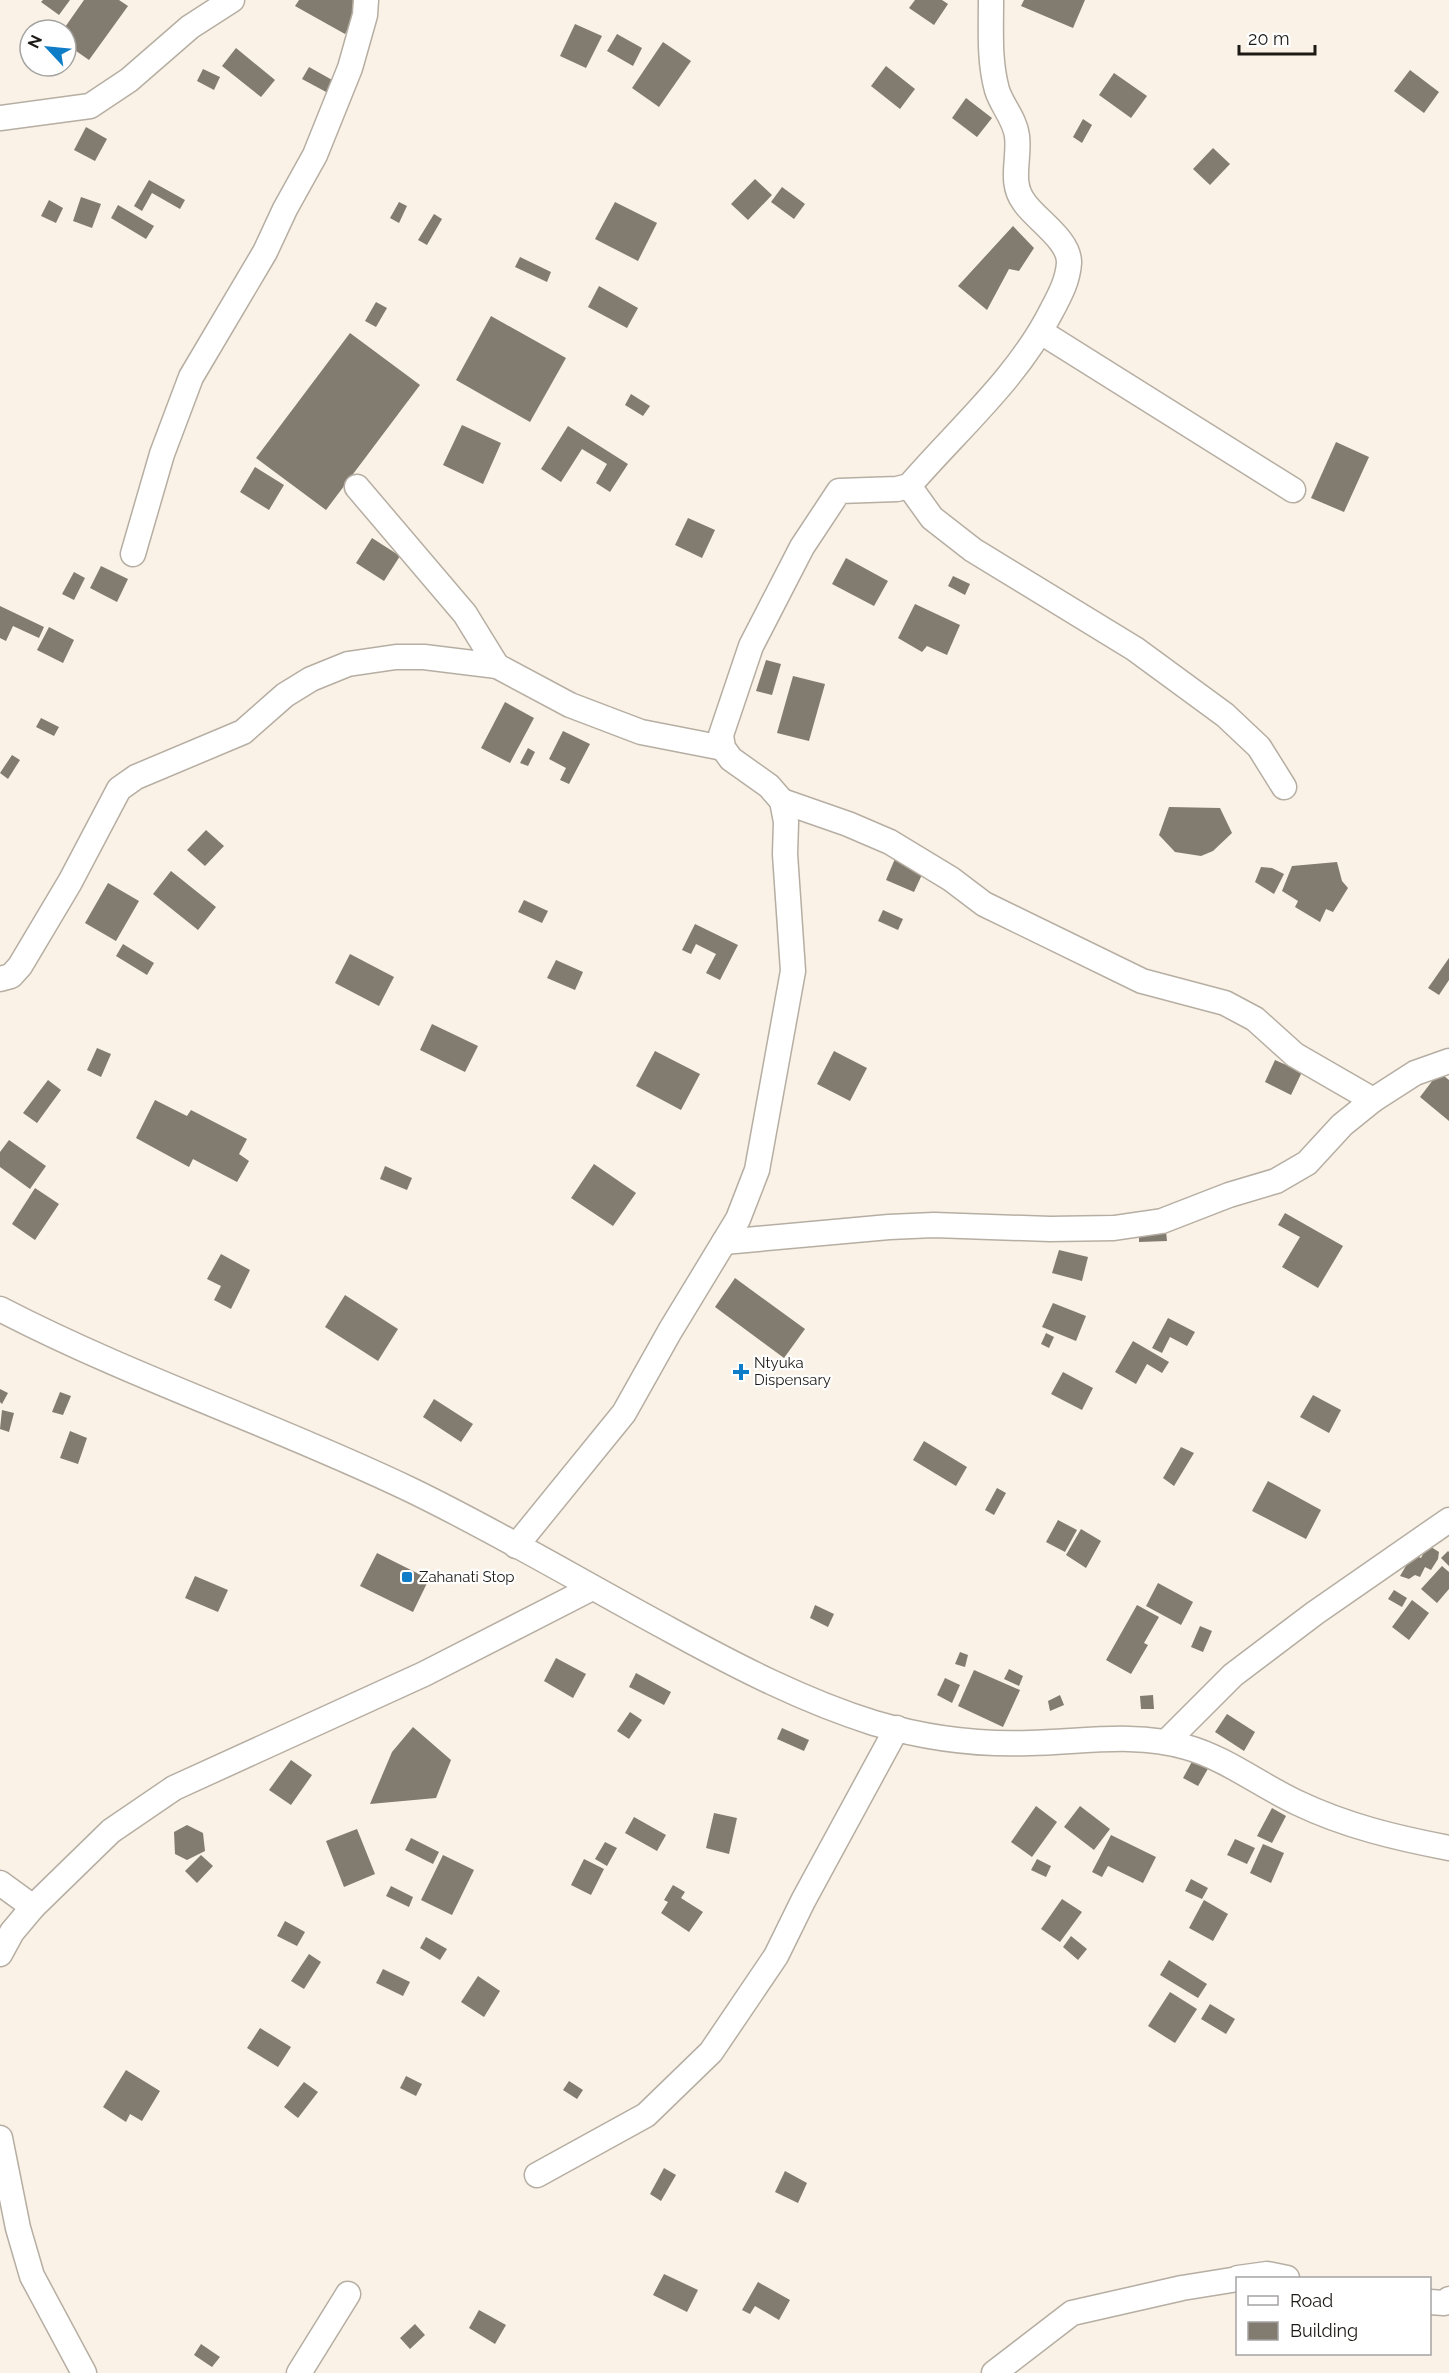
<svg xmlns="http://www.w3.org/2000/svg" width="1449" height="2373" font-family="Raleway,sans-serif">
  <rect width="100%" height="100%" fill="#faf2e6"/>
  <!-- building -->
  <g fill="#827b70">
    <polygon points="43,0 70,0 59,15 41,2"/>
    <polygon points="84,0 119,0 128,6 89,60 66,44 66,30 63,30"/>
    <polygon points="299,0 365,0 345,34 295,6"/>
    <polygon points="915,0 942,0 948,4 934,25 909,8"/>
    <polygon points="1024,0 1085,0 1073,28 1021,6"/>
    <polygon points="575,24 602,36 586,68 560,56"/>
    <polygon points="617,34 642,48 633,66 607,51"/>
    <polygon points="663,42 691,61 659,107 632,88"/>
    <polygon points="236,48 275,80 261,97 222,66"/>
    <polygon points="886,66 915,89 900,109 871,86"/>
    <polygon points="309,67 334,81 328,93 302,79"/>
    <polygon points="203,69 220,77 214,90 197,81"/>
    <polygon points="1410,70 1439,92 1424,113 1394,91"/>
    <polygon points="1114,73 1147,96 1131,118 1099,95"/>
    <polygon points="966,98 992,118 977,137 952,118"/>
    <polygon points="1083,119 1092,125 1082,143 1073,137"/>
    <polygon points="86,127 107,139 95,161 74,150"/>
    <polygon points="1213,148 1230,164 1210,185 1193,169"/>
    <polygon points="755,179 772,195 748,220 731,204"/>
    <polygon points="149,180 185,200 180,209 152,193 142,211 134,206"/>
    <polygon points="782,187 805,204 794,219 771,202"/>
    <polygon points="81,197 101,204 92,228 73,221"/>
    <polygon points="49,200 63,208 56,223 41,216"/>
    <polygon points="399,202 407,206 399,223 390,218"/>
    <polygon points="615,202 657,223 638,261 595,239"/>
    <polygon points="118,205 154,226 146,239 111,218"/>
    <polygon points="434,214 442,219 427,245 418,240"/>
    <polygon points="1013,226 1034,248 1019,271 1009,269 987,310 958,286"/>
    <polygon points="520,257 551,272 547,282 515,267"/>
    <polygon points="599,286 638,308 627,328 588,307"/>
    <polygon points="376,302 387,308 376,327 365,321"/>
    <polygon points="491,316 566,358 530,422 456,380"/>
    <polygon points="350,333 420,385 326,510 256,458"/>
    <polygon points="631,394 650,406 643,416 625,405"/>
    <polygon points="462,425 501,443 483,484 443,465"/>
    <polygon points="568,426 628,464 610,492 596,483 607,464 582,449 561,482 541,469"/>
    <polygon points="1336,442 1369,457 1344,512 1311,498"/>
    <polygon points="255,467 284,485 269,510 240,492"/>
    <polygon points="688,518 715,530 702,558 675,545"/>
    <polygon points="372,538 400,556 384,581 356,563"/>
    <polygon points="846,558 888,581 874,606 832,584"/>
    <polygon points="101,566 128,579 117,602 90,588"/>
    <polygon points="74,572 85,578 74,600 62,594"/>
    <polygon points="953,576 970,584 965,595 948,586"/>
    <polygon points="915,604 960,625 947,655 927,646 922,652 898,638"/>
    <polygon points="0,606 44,627 39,638 13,626 6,641 0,638"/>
    <polygon points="49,627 74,640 63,663 37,650"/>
    <polygon points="766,660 781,664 772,695 756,691"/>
    <polygon points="793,676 825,684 809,741 777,733"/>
    <polygon points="505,702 534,718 510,763 481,748"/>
    <polygon points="41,718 59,727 54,736 36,727"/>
    <polygon points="563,731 590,744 569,784 560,780 566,768 549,759"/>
    <polygon points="528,748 535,752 528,766 520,763"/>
    <polygon points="12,755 20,760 8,779 0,773"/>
    <polygon points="1169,807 1220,808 1232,833 1213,851 1201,856 1175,852 1159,835"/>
    <polygon points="206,830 224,846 205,866 187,850"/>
    <polygon points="897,854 926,866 914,892 886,880"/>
    <polygon points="1337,862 1342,881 1348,888 1333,912 1326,909 1320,922 1295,907 1298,901 1282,891 1292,866"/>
    <polygon points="1261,867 1272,868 1284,874 1274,894 1255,882"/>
    <polygon points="171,871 216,907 198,930 153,894"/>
    <polygon points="108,883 139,901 116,941 85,923"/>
    <polygon points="524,900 548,911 542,923 518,912"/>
    <polygon points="883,910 903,919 898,930 878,921"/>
    <polygon points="695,924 738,945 720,980 706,973 716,954 696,944 691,954 682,950"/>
    <polygon points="123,944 154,963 147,975 116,956"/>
    <polygon points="350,954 394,977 379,1006 335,983"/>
    <polygon points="1449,958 1449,980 1439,995 1428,988"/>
    <polygon points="556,960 583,972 575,990 547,978"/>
    <polygon points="432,1024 478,1046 465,1072 420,1050"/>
    <polygon points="97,1048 111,1054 101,1077 87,1070"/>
    <polygon points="655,1051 700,1074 681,1110 636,1086"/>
    <polygon points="834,1051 867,1068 850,1101 817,1084"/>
    <polygon points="1275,1060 1302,1072 1291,1095 1265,1082"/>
    <polygon points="1439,1072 1449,1080 1449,1121 1420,1097"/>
    <polygon points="48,1080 61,1090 37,1123 23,1113"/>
    <polygon points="155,1100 187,1116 191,1110 247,1139 239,1154 249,1161 237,1182 193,1159 189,1167 136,1138"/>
    <polygon points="9,1140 46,1166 30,1189 0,1167 0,1152"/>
    <polygon points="594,1164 636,1193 613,1226 571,1198"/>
    <polygon points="385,1166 412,1178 407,1190 380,1179"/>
    <polygon points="35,1188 59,1204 35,1240 12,1224"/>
    <polygon points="1285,1213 1343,1246 1318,1288 1282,1267 1300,1237 1278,1225"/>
    <polygon points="1166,1231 1167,1241 1139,1242 1139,1232"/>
    <polygon points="1059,1250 1088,1257 1082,1281 1052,1273"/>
    <polygon points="221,1254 250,1270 231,1309 214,1300 221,1286 207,1279"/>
    <polygon points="735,1278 805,1329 784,1358 715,1307"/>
    <polygon points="345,1295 398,1329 378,1361 325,1327"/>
    <polygon points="1053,1303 1086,1316 1076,1341 1042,1327"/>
    <polygon points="1168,1318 1195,1332 1187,1346 1170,1337 1162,1353 1152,1348"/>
    <polygon points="1046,1333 1054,1337 1049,1348 1041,1344"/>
    <polygon points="1133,1341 1169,1362 1162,1373 1147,1364 1136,1384 1115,1372"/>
    <polygon points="1063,1372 1093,1388 1082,1410 1051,1394"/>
    <polygon points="0,1389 8,1393 2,1404 0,1402"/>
    <polygon points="60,1392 71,1396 63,1415 52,1412"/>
    <polygon points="1313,1395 1341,1410 1329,1433 1300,1417"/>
    <polygon points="434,1399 473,1424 461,1442 423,1417"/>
    <polygon points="2,1410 14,1413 9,1432 0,1429"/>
    <polygon points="70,1431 87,1438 78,1464 60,1458"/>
    <polygon points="924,1441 967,1467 956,1486 913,1460"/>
    <polygon points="1181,1447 1194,1453 1174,1486 1163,1478"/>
    <polygon points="1268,1481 1321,1510 1306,1539 1252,1511"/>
    <polygon points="997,1488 1006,1493 994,1515 985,1510"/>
    <polygon points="1058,1520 1077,1530 1065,1552 1046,1542"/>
    <polygon points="1081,1529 1101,1541 1086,1568 1066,1555"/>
    <polygon points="1428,1545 1439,1552 1438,1559 1431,1570 1425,1567 1420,1577 1415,1575 1409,1579 1400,1576 1413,1554 1421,1558"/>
    <polygon points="1448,1551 1449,1552 1449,1566 1441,1558"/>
    <polygon points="377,1553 429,1579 413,1612 360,1586"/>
    <polygon points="1442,1566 1449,1572 1449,1589 1437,1603 1421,1589"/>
    <polygon points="195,1576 228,1590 218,1612 185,1598"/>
    <polygon points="1158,1583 1193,1602 1181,1625 1146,1606"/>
    <polygon points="1394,1590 1407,1598 1402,1607 1388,1599"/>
    <polygon points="1412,1600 1429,1613 1409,1640 1392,1627"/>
    <polygon points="815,1605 834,1614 828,1627 810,1618"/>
    <polygon points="1137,1605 1159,1617 1144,1643 1148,1645 1131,1674 1106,1660"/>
    <polygon points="1200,1626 1212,1631 1203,1652 1191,1647"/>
    <polygon points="960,1652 968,1655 965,1667 955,1664"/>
    <polygon points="556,1658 586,1674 573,1698 544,1681"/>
    <polygon points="1009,1669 1023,1676 1019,1686 1004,1679"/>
    <polygon points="974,1670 1020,1690 1003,1727 958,1706"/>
    <polygon points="636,1673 671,1692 664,1705 629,1687"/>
    <polygon points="945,1678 960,1685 952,1703 937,1695"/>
    <polygon points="1060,1695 1064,1705 1050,1711 1048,1701"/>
    <polygon points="1153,1695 1154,1709 1141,1709 1140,1696"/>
    <polygon points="630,1712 642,1720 629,1739 617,1731"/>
    <polygon points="1227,1714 1255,1732 1244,1751 1215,1732"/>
    <polygon points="413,1727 451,1760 436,1798 370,1804 392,1752"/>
    <polygon points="782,1728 809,1740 804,1751 777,1739"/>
    <polygon points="1194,1758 1209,1767 1198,1786 1183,1778"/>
    <polygon points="291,1760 312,1775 291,1805 269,1790"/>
    <polygon points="1036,1806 1057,1822 1032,1857 1011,1842"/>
    <polygon points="1080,1806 1110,1829 1094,1850 1064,1827"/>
    <polygon points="1272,1808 1286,1816 1272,1843 1257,1836"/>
    <polygon points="714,1813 737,1818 729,1854 706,1848"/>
    <polygon points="634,1817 666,1835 657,1851 625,1833"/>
    <polygon points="187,1825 203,1833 205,1851 187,1860 175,1854 174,1832"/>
    <polygon points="357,1829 375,1874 344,1887 326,1841"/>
    <polygon points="1111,1835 1156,1857 1143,1883 1108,1866 1102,1877 1092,1872"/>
    <polygon points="411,1838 439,1852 433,1864 405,1850"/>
    <polygon points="1235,1839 1255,1848 1247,1864 1227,1855"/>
    <polygon points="605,1842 617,1848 607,1866 595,1859"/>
    <polygon points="1263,1844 1284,1853 1271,1883 1250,1873"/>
    <polygon points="201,1855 213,1866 197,1883 185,1871"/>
    <polygon points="443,1855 474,1870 452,1915 421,1900"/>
    <polygon points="584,1859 604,1869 591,1895 571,1885"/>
    <polygon points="1037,1859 1051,1866 1046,1877 1031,1870"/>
    <polygon points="1191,1879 1208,1888 1202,1899 1185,1891"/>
    <polygon points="673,1885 685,1892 681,1898 703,1912 689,1932 661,1913 668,1902 664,1900"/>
    <polygon points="391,1886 413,1897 409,1907 386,1896"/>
    <polygon points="1062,1899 1082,1912 1060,1942 1041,1929"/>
    <polygon points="1204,1900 1228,1914 1213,1941 1189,1928"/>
    <polygon points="285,1921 305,1932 297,1946 277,1936"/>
    <polygon points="1071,1936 1087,1949 1078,1960 1063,1947"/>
    <polygon points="426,1937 447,1949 440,1960 420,1948"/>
    <polygon points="309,1954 321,1962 304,1989 291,1981"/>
    <polygon points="1169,1960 1207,1984 1198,1998 1160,1975"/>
    <polygon points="383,1969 410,1982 403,1996 376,1983"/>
    <polygon points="478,1976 500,1991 484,2017 461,2002"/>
    <polygon points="1170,1992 1197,2009 1175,2043 1148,2026"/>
    <polygon points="1210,2004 1235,2019 1226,2034 1201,2019"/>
    <polygon points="260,2028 291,2047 278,2067 247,2048"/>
    <polygon points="126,2070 160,2091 142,2121 130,2114 126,2122 103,2107"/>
    <polygon points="406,2076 422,2084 416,2096 400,2088"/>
    <polygon points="569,2081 583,2090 577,2099 563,2090"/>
    <polygon points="304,2082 318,2092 298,2118 284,2107"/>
    <polygon points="664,2168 676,2175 661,2201 650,2194"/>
    <polygon points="785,2171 807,2183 798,2203 775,2192"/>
    <polygon points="664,2274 698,2290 687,2312 653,2295"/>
    <polygon points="758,2282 790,2300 779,2320 755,2306 750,2314 742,2310"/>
    <polygon points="479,2310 506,2325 495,2344 469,2328"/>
    <polygon points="415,2324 425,2335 410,2349 400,2338"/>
    <polygon points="201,2344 220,2357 212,2367 194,2355"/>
  </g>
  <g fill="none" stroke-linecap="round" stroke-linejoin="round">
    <defs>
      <g id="street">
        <polyline points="0,118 90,106 129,80 190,27 232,0"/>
        <polyline points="1041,332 1293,490"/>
        <polyline points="909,486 932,518 973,550 1135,649 1225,715 1259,747 1284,787"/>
        <polyline points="357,487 465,614 497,666"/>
        <polyline points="133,554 162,454 191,377 265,252 285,209 315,155 350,68 365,15 366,0"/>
        <polyline points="782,801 848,824 890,842 951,879 984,904 1142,981 1225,1003 1255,1019 1295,1055 1373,1100"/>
        <polyline points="0,979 11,976 20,966 70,882 119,789 136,777 243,732 285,695 311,679 348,664 396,657 424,657 497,666 570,705 641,732 723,748"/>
        <polyline points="724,1242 889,1227 934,1225 1050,1229 1114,1228 1162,1221 1229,1195 1276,1181 1307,1163 1342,1125 1373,1100 1415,1073 1449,1061"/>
        <path d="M0 1309C133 1378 276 1425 411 1490 500 1533 586 1585 674 1632 738 1667 804 1701 874 1723 925 1738 976 1745 1030 1743 1081 1742 1136 1732 1186 1747 1226 1758 1261 1786 1298 1803 1346 1826 1397 1838 1449 1848"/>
        <path d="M516 1546 624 1413 670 1331 738 1219 757 1170 793 971 785 854 786 822 782 801 769 786 731 759 723 748 721 735 751 646 802 547 839 491 897 489 909 486C958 429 1018 378 1052 310 1060 295 1068 280 1069 263 1070 240 1035 219 1024 202 1009 182 1020 159 1017 136 1015 119 1002 106 997 90 989 61 991 31 991 0"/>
        <polyline points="1166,1742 1233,1675 1315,1613 1449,1520"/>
        <polyline points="0,1883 33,1907"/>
        <polyline points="0,1954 12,1932 33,1907 111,1831 174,1788 424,1674 592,1588"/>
        <polyline points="0,2138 18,2228 32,2276 84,2373"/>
        <polyline points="537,2175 646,2115 711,2052 776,1956 803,1901 897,1728"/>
        <polyline points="1238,2278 1267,2274 1287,2278"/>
        <polyline points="1430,2302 1444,2303 1449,2299"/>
        <polyline points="299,2373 348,2294"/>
        <polyline points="994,2373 1072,2313 1182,2288 1238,2279"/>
      </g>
    </defs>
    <!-- street casing -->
    <use href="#street" stroke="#b6aea2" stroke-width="27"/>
    <!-- street -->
    <use href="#street" stroke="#fff" stroke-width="24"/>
  </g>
  <!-- markers -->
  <g fill="#0e7cc6" stroke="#fff" stroke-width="2">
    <path d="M738 1363h6v6h6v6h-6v6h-6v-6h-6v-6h6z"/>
    <rect x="401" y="1571" width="12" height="12" rx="3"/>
  </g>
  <g text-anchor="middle" stroke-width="4.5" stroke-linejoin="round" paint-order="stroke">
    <!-- poi labels -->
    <g font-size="15" fill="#1d1a16" stroke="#fff" text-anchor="start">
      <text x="754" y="1368">Ntyuka<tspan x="754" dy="17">Dispensary</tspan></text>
      <text x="419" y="1582">Zahanati Stop</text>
    </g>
  </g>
  <!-- legend -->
  <rect x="1236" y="2277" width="195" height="78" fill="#ffffff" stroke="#a5a3a2" stroke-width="1.5"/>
  <rect x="1248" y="2296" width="30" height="9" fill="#ffffff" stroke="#a5a3a2" stroke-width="1.5"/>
  <text x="1290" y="2307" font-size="18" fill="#1d1a16">Road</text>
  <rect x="1248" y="2322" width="30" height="18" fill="#827b70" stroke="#a5a3a2" stroke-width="1.5"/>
  <text x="1290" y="2337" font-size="18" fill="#1d1a16">Building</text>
  <!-- north arrow -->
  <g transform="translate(48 48) rotate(296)"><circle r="28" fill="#ffffff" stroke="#a5a3a2" stroke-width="1.5"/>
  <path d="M0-4.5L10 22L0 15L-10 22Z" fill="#0e7cc6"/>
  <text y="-9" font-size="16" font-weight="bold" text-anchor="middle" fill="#1d1a16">N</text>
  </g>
  <!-- scale -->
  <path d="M1239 45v9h76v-9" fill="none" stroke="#1d1a16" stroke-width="3"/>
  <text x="1248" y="45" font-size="18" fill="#1d1a16" stroke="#ffffff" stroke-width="4.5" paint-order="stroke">20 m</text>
</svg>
